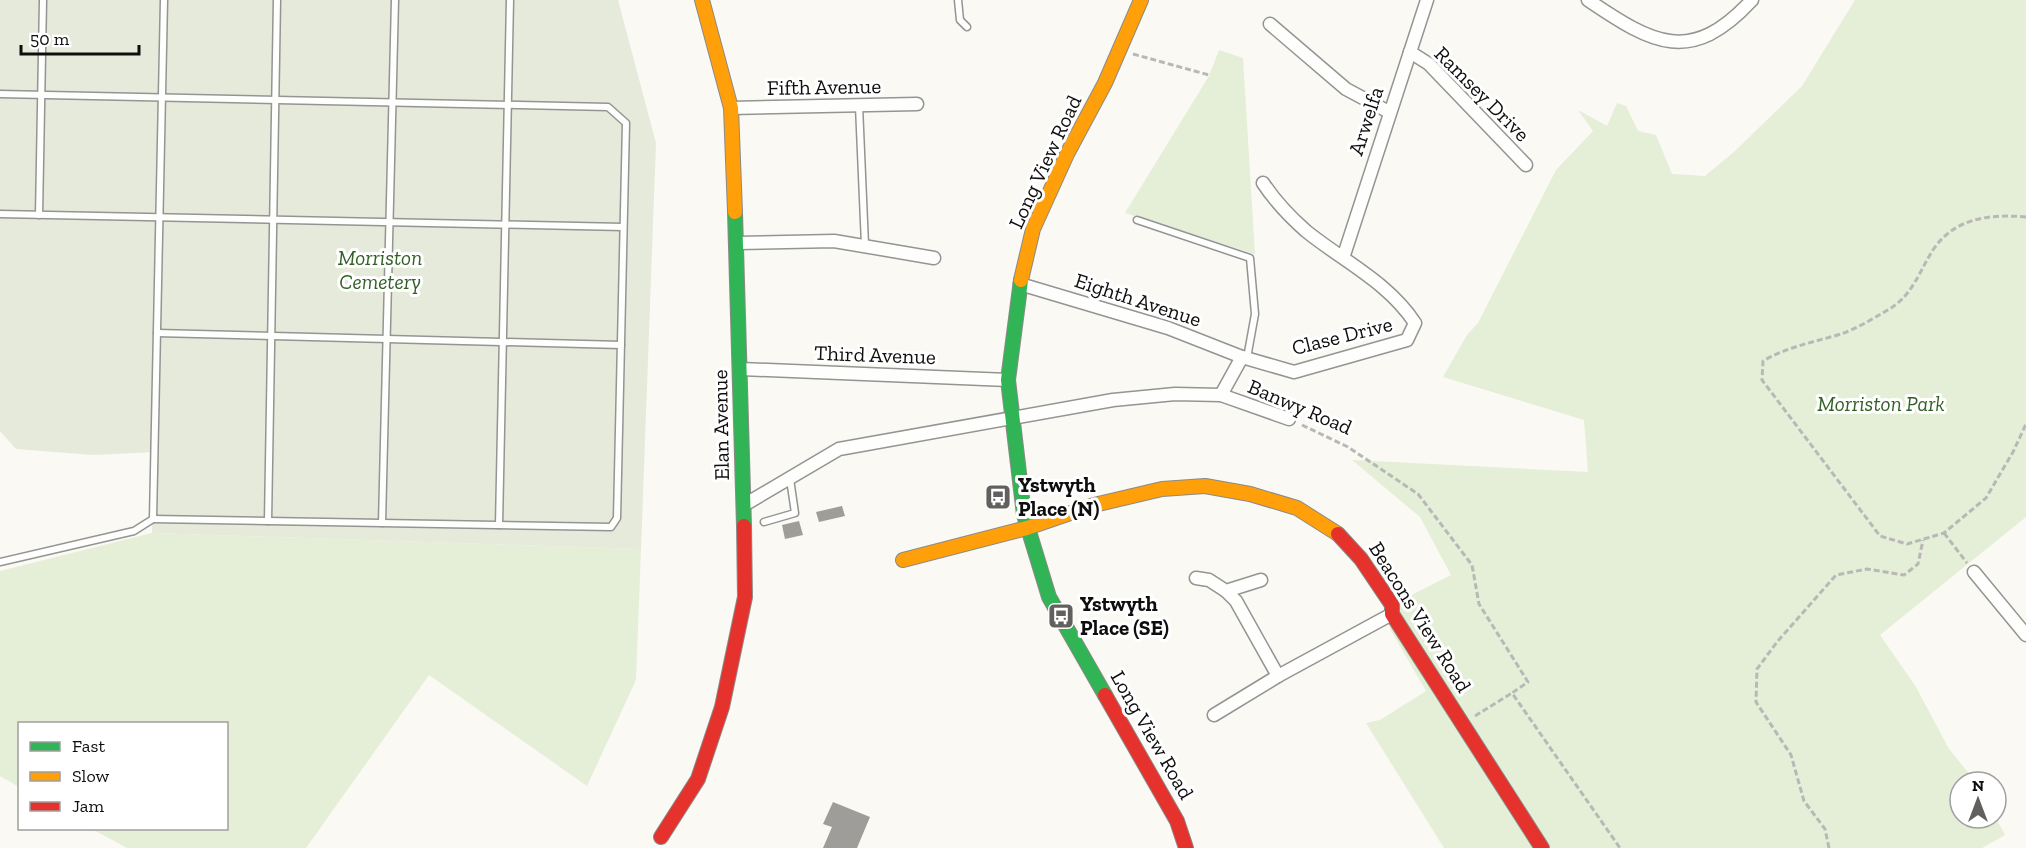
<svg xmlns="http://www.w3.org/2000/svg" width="2026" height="848" font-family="'Zilla Slab',serif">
  <rect width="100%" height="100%" fill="#faf9f4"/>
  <!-- green -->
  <g fill="#e5eed6">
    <polygon points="1855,0 2026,0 2026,517 1880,635 1916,687 1949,749 1976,782 1960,782 1960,818 1996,818 2005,835 1982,848 1444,848 1366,723 1380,720 1426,691 1390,629 1392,605 1451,575 1420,517 1352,460 1588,472 1584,420 1443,377 1467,335 1478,323 1556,170 1593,131 1578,110 1607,126 1617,103 1626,106 1638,131 1656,135 1672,174 1705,176 1735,151 1802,86"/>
    <polygon points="1219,50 1243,58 1255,254 1125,213 1209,76"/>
    <polygon points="152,533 641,549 636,680 587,786 429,675 306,848 127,848 92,829 226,828 226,724 20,724 19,787 0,776 0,571"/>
  </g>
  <!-- cemetery -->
  <polygon fill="#e6eada" points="0,0 618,0 656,143 641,549 152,533 154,452 93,455 16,449 0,431"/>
  <!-- building -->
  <g fill="#9e9d99">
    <polygon points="842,506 845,516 819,522 816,512"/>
    <polygon points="799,521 803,535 785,539 782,525"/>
    <polygon points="833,802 870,817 857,848 823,848 832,827 823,824"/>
  </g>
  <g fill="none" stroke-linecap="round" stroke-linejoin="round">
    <defs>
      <g id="lane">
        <polyline points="958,0 960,20 967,27"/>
        <polyline points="0,94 608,107 626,123 617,518 611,527 153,519"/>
        <polyline points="859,106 865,245"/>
        <polyline points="0,214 623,227"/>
        <polyline points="39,215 43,0"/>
        <polyline points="1137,220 1250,258 1255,314 1247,358"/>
        <polyline points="157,333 621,345"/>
        <polyline points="268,521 277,0"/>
        <polyline points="764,522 795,513 790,479"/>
        <polyline points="382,523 395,0"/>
        <polyline points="499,525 510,0"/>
        <polyline points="0,562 134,531 153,519 164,0"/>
      </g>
      <g id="street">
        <path d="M1588 0C1653 44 1691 66 1752 0"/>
        <polyline points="1270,24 1346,89 1389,112"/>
        <polyline points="1410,52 1429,64 1526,165"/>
        <polyline points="731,108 917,104"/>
        <polyline points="737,243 834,241 934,258"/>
        <polyline points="1344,255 1427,0"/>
        <path d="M1020 284 1168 328 1242 357 1294 372 1407 340 1415 323C1388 282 1343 261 1306 231 1290 217 1275 201 1263 183"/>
        <polyline points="741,369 1008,380"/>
        <polyline points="1221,395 1242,357"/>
        <polyline points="744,505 839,449 1113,400 1175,394 1221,395 1289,419"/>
        <polyline points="1974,572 2026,635"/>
        <polyline points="1196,578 1209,580 1226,591 1261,580"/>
        <polyline points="1226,591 1236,601 1278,676"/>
        <polyline points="1214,715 1278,676 1392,614"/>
      </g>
      <g id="fast">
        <polyline points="735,212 744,526"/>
        <polyline points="1021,280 1008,380 1024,515 1049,597 1105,695"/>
      </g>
      <g id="slow">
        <polyline points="702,0 731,108 735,212"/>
        <polyline points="1021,280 1033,229 1067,154 1105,83 1141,0"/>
        <polyline points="903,560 1027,528 1094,505 1162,489 1205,486 1250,494 1297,508 1338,534"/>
      </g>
      <g id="jam">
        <polyline points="1338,534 1361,559 1392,605 1392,614 1542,848"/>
        <polyline points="1105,695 1177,821 1186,848"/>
        <polyline points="661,837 698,779 722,707 745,597 744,526"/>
      </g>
    </defs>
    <!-- lane casing -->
    <use href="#lane" stroke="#949492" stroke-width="9"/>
    <!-- street casing -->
    <use href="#street" stroke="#949492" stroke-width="15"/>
    <!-- fast casing -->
    <use href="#fast" stroke="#8b8a88" stroke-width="16"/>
    <!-- slow casing -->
    <use href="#slow" stroke="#8b8a88" stroke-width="16"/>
    <!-- jam casing -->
    <use href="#jam" stroke="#8b8a88" stroke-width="16"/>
    <!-- path -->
    <g stroke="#b8b8b7" stroke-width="3" stroke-dasharray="6 3" stroke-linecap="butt">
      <polyline points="1133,54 1209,75"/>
      <path d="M2026 217C1992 214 1957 217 1935 247 1919 270 1914 296 1886 311 1872 319 1856 329 1841 334 1814 342 1787 347 1763 361L1762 380 1880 536 1907 544 1944 533 1986 498 2013 452 2026 424"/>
      <polyline points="1302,425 1348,447 1418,494 1472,565 1479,604 1528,682 1512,693 1620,848"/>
      <polyline points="1944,533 1967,563"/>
      <polyline points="1475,716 1512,693"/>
      <polyline points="1829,848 1825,829 1804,801 1791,755 1756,702 1757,669 1777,642 1836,575 1867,569 1904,575 1918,564 1923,540"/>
    </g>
    <!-- lane -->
    <use href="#lane" stroke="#fefefd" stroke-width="6"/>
    <!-- street -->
    <use href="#street" stroke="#fefefd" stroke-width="12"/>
    <!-- fast -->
    <use href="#fast" stroke="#30b455" stroke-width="14"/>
    <!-- slow -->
    <use href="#slow" stroke="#ff9f0a" stroke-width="14"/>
    <!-- jam -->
    <use href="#jam" stroke="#e5322d" stroke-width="14"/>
  </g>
  <!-- icons -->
  <defs>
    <symbol id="bus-square" viewBox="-11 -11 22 22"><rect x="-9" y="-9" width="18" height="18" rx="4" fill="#61605e" stroke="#fff"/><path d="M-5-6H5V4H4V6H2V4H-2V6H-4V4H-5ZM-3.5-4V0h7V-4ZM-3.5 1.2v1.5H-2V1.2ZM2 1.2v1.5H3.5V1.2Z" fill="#fff"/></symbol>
  </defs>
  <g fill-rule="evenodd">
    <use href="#bus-square" x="983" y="482" width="30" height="30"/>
    <use href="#bus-square" x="1046" y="601" width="30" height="30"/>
  </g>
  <g text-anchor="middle" stroke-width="6" stroke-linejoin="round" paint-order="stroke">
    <!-- street labels -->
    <g font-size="21" fill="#0e0e0e" stroke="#fff">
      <text transform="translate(824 87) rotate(-1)" y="7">Fifth Avenue</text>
      <text transform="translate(1482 94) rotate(45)" y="7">Ramsey Drive</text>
      <text transform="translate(1366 121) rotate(-72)" y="7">Arwelfa</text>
      <text transform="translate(1045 162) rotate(-65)" y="7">Long View Road</text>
      <text transform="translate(1138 300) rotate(18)" y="7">Eighth Avenue</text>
      <text transform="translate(1342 336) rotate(-14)" y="7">Clase Drive</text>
      <text transform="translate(875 355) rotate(2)" y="7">Third Avenue</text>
      <text transform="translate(1300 407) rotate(23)" y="7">Banwy Road</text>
      <text transform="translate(721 425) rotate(-91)" y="7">Elan Avenue</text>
      <text transform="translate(1420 617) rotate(58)" y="7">Beacons View Road</text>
      <text transform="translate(1152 735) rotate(60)" y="7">Long View Road</text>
    </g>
    <!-- park labels -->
    <g font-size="21" font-style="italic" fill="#325f25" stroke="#fff">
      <text x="380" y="265">Morriston<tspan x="380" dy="24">Cemetery</tspan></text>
      <text x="1881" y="411">Morriston Park</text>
    </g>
    <!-- poi labels -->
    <g font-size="21" font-weight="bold" fill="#0e0e0e" stroke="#fff" text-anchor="start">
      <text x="1018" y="492">Ystwyth<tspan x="1018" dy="24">Place (N)</tspan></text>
      <text x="1080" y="611">Ystwyth<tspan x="1080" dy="24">Place (SE)</tspan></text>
    </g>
  </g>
  <!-- legend -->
  <rect x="18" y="722" width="210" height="108" fill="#ffffff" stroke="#9f9f9f" stroke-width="1.5"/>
  <rect x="30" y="742" width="30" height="9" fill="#30b455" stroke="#9f9f9f" stroke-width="1.5"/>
  <text x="72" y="752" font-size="18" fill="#0e0e0e">Fast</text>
  <rect x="30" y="772" width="30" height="9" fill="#ff9f0a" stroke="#9f9f9f" stroke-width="1.5"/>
  <text x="72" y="782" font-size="18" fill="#0e0e0e">Slow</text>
  <rect x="30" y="802" width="30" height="9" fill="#e5322d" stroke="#9f9f9f" stroke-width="1.5"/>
  <text x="72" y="812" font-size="18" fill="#0e0e0e">Jam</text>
  <!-- north arrow -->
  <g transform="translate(1978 800)"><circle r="28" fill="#ffffff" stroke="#9f9f9f" stroke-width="1.5"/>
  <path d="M0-4.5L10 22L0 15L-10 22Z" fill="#61605e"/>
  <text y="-9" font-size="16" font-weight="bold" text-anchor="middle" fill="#0e0e0e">N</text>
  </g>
  <!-- scale -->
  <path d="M21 45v9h118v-9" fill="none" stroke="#0e0e0e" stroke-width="3"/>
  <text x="30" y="45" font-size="18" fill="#0e0e0e" stroke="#ffffff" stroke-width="4.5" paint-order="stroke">50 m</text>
</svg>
